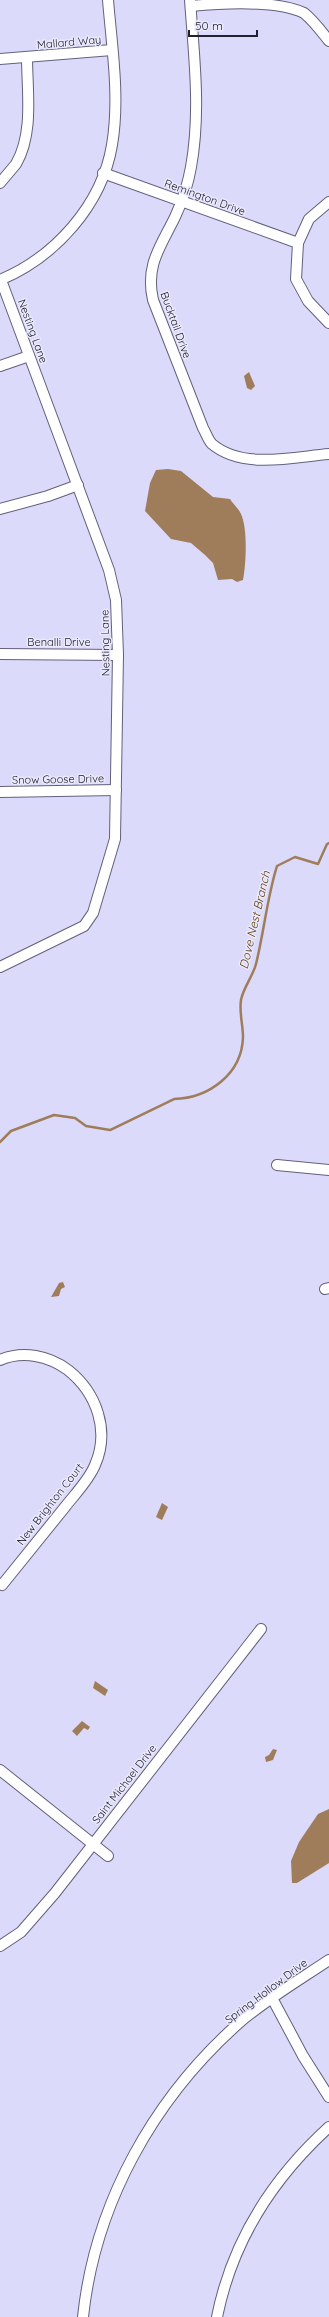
<svg xmlns="http://www.w3.org/2000/svg" width="329" height="2317" font-family="Quicksand,sans-serif">
  <rect width="100%" height="100%" fill="#dcdafa"/>
  <!-- water -->
  <g fill="#9f7d5a">
    <polygon points="249,372 255,386 251,390 247,388 244,376"/>
    <path d="M168 469 181 471 213 497 230 499C233 504 239 509 241 514 248 529 246 564 243 580L237 582 232 579 218 580 213 563 205 555 191 543 171 539 145 511 150 483 156 470Z"/>
    <polygon points="63,1282 65,1287 61,1289 59,1296 51,1297 59,1283"/>
    <polygon points="162,1503 168,1507 162,1520 156,1517"/>
    <polygon points="95,1681 108,1690 105,1696 93,1688"/>
    <polygon points="82,1721 90,1727 88,1730 84,1728 77,1736 72,1731"/>
    <polygon points="273,1749 277,1750 273,1760 266,1762 265,1757 269,1755"/>
    <polygon points="329,1809 329,1863 297,1883 292,1883 291,1861 299,1842 318,1814"/>
  </g>
  <g fill="none" stroke-linecap="round" stroke-linejoin="round">
    <!-- stream -->
    <path stroke="#9f7d5a" stroke-width="2.5" d="M0 1142 11 1131 54 1115 75 1118 86 1126 110 1130 174 1099C209 1098 242 1074 243 1037 243 1025 239 1012 241 1000 243 988 253 976 256 964 264 932 267 898 277 866L295 857 318 864 327 844 329 843"/>
    <defs>
      <g id="street">
        <path d="M190 0C194 56 201 112 191 167 188 184 182 202 175 217 161 246 145 265 153 300L203 428C206 433 208 440 212 444 243 470 293 457 329 454"/>
        <path d="M191 6C223 3 276 0 304 13 314 21 321 31 329 41"/>
        <polyline points="0,59 112,50"/>
        <polyline points="103,173 298,243"/>
        <path d="M0 183C5 177 11 170 16 164 34 133 27 91 27 57"/>
        <polyline points="329,202 309,219 298,243 296,279 308,301 329,323"/>
        <path d="M0 280C55 257 102 205 112 145 120 98 112 48 108 0"/>
        <polyline points="0,366 29,356"/>
        <polyline points="0,509 48,496 78,485"/>
        <polyline points="0,654 118,655"/>
        <polyline points="0,792 116,790"/>
        <polyline points="0,967 84,926 93,913 115,839 118,655 116,600 109,570 1,280"/>
        <polyline points="277,1165 329,1170"/>
        <polyline points="325,1289 329,1288"/>
        <path d="M0 1360C23 1350 49 1356 68 1370 97 1393 110 1431 95 1465 89 1480 75 1494 65 1507 44 1533 23 1559 2 1585L0 1584"/>
        <polyline points="0,1770 108,1856"/>
        <polyline points="0,1946 21,1932 55,1893 261,1629"/>
        <polyline points="272,1998 303,2056 329,2097"/>
        <path d="M83 2317C95 2203 154 2098 240 2022 267 1999 299 1980 329 1960"/>
        <path d="M217 2317C232 2242 273 2178 329 2127"/>
      </g>
    </defs>
    <!-- street casing -->
    <use href="#street" stroke="#63607c" stroke-width="12"/>
    <!-- street -->
    <use href="#street" stroke="#fff" stroke-width="10"/>
  </g>
  <g text-anchor="middle" stroke-width="3" stroke-linejoin="round" paint-order="stroke">
    <!-- street labels -->
    <g font-size="11" fill="#21202b" stroke="#eae9fd">
      <text transform="translate(69 42) rotate(-5)" y="4">Mallard Way</text>
      <text transform="translate(205 197) rotate(20)" y="4">Remington Drive</text>
      <text transform="translate(176 325) rotate(70)" y="4">Bucktail Drive</text>
      <text transform="translate(33 331) rotate(70)" y="4">Nesting Lane</text>
      <text x="59" y="646">Benalli Drive</text>
      <text transform="translate(105 643) rotate(-91)" y="4">Nesting Lane</text>
      <text transform="translate(58 779) rotate(-1)" y="4">Snow Goose Drive</text>
      <text transform="translate(50 1504) rotate(-52)" y="4">New Brighton Court</text>
      <text transform="translate(124 1784) rotate(-52)" y="4">Saint Michael Drive</text>
      <text transform="translate(266 1991) rotate(-37)" y="4">Spring Hollow Drive</text>
    </g>
    <!-- water labels -->
    <g font-size="12" font-style="italic" fill="#654116" stroke="#eae9fd">
      <text transform="translate(255 920) rotate(-77)" y="4">Dove Nest Branch</text>
    </g>
  </g>
  <!-- scale -->
  <path d="M189 30v6h68v-6" fill="none" stroke="#21202b" stroke-width="2"/>
  <text x="195" y="30" font-size="12" fill="#21202b" stroke="#eae9fd" stroke-width="3" paint-order="stroke">50 m</text>
</svg>
